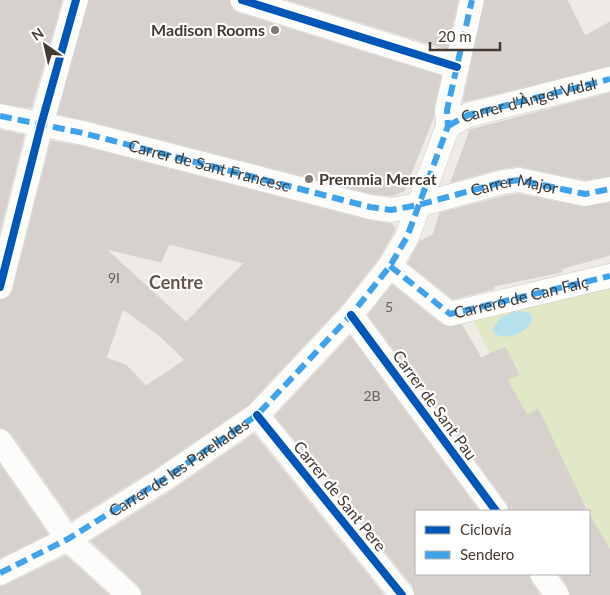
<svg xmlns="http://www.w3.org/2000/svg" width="610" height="595" font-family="Lato,sans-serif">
  <rect width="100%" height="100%" fill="#eeeae6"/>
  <!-- green -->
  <polygon fill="#e1e8c5" points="610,270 610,550 583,502 537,410 515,420 519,401 507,380 520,373 514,361 490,354 471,316"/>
  <!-- water -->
  <path fill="#b5e0ed" d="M517 311 528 312 531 315 532 321C524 333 510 341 495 334L493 329 501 317Z"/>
  <!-- building -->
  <g fill="#d6d1cd" stroke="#d6d1cc" fill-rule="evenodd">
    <polygon points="0,0 62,0 31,108 0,103"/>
    <polygon points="89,0 229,0 232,9 238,13 441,76 434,107 434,116 404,191 391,196 373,194 86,120 58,114"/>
    <polygon points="288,0 458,0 447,49"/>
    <polygon points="485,0 567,0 585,36 610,22 610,66 463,102"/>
    <polygon points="610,93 610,176 585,180 518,166 499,169 451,182 470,130"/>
    <polygon points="0,130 24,135 0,231"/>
    <path d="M51 141 80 146 367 220 392 224 395 229 379 258 341 306 248 405 156 468 72 520 11 433 6 429 0 427V300L9 297 13 290ZM169 244 244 263 186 322 106 249 161 262ZM123 309 160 336 185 360 146 386 126 365 106 358Z"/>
    <polygon points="518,194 583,207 610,203 610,255 561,269 562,272 494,286 494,289 453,299 408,263 420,241 433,235 440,213 506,196"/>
    <polygon points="392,285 442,325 447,327 462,325 481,358 505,347 519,374 507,380 527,415 538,409 587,511 509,511 507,503 368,315"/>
    <polygon points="350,336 479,511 416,511 416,574 529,574 531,582 540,595 415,595 413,586 275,416"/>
    <polygon points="254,434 384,595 142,595 142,590 138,585 91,541 171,491"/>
    <polygon points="0,465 48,534 0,558"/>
    <polygon points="589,514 610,550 610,595 571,595 568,587 559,574 589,574"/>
    <polygon points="66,556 109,595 0,595 0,587 6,585"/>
  </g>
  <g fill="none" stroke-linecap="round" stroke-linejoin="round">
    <defs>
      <g id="street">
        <polyline points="242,0 457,67"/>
        <path id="s1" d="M0 116 83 133 370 207 391 210 418 205 503 182 519 180 585 194 610 189"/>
        <polyline points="448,126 468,115 610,79"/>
        <polyline points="390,266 450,314 610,276"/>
        <polyline points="0,287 41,125 76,0"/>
        <polyline points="351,315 496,511"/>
        <polyline points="257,415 402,595"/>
        <polyline points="0,441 68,539 129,595"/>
        <polyline points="0,573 68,539 164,479 257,415 351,315 390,266 407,237 448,126 447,110 472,0"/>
        <polyline points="542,574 557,595"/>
      </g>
    </defs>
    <!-- street casing -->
    <use href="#street" stroke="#cac6c2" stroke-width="25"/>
    <!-- street -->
    <use href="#street" stroke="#fcfcfb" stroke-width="24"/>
    <!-- quiet -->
    <g stroke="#3fa3eb" stroke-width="6" stroke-dasharray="12 6" stroke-linecap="butt">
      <polyline points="0,116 83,133 370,207 391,210 418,205 503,182 519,180 585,194 610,189"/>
      <path id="s2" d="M448 126 468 115 610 79"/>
      <path id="s3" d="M390 266 450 314 610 276"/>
      <path id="s4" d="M0 573 68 539 164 479 257 415 351 315 390 266 407 237 448 126 447 110 472 0"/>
    </g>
    <defs>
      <g id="cycleway">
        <polyline points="242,0 457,67"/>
        <polyline points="0,287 41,125 76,0"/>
        <polyline points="351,315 496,511"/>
        <polyline points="257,415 402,595"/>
      </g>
    </defs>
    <!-- cycleway casing -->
    <use href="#cycleway" stroke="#fff" stroke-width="11"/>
    <!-- cycleway -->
    <use href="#cycleway" stroke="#0057b8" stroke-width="8"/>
  </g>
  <!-- markers -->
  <g fill="#7f7872" stroke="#fff" stroke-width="2">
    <circle cx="275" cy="30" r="5"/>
    <circle cx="309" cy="179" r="5"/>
  </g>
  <g text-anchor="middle" stroke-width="4.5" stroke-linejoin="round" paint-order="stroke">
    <!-- number labels -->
    <g font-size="14" fill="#69615b">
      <text x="114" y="283">9I</text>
      <text x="389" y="312">5</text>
      <text x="372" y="401">2B</text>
    </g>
    <!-- poi labels -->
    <g font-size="16" font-weight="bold" fill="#433a33" stroke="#fff" text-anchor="end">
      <text x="265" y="36">Madison Rooms</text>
      <text x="319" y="185" text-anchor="start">Premmia Mercat</text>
    </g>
    <!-- street labels -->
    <g font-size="16" fill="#433a33" stroke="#fff">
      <text dy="6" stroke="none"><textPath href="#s2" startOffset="85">Carrer d'Àngel Vidal</textPath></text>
      <text dy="6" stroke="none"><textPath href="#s1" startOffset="215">Carrer de Sant Francesc</textPath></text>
      <text dy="6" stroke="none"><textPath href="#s1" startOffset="529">Carrer Major</textPath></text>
      <text dy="6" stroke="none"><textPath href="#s3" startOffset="150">Carreró de Can Falç</textPath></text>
      <text transform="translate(435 405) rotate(54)" y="6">Carrer de Sant Pau</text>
      <text dy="6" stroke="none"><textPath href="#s4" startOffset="208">Carrer de les Parellades</textPath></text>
      <text transform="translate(340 496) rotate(51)" y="6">Carrer de Sant Pere</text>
    </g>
    <!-- neighbourhood labels -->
    <g font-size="18" font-weight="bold" fill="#66564a" stroke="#fff">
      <text x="176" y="289">Centre</text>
    </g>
  </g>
  <!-- legend -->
  <rect x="415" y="510" width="175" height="65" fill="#ffffff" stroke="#b4b0ad"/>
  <rect x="425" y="526" width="25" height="8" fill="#0057b8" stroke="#b4b0ad"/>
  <text x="460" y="535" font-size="15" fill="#433a33">Ciclovía</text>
  <rect x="425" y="551" width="25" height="8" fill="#3fa3eb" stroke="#b4b0ad"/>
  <text x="460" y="560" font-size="15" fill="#433a33">Sendero</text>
  <!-- north arrow -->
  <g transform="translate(45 45) rotate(326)" stroke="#ffffff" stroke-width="4" paint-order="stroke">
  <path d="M0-4L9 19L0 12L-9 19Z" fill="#433a33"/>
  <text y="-8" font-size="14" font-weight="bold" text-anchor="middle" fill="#433a33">N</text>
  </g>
  <!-- scale -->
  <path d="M430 42v8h70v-8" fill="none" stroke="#433a33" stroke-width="2.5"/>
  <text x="438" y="42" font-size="15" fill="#433a33" stroke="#ffffff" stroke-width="4" paint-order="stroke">20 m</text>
</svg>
